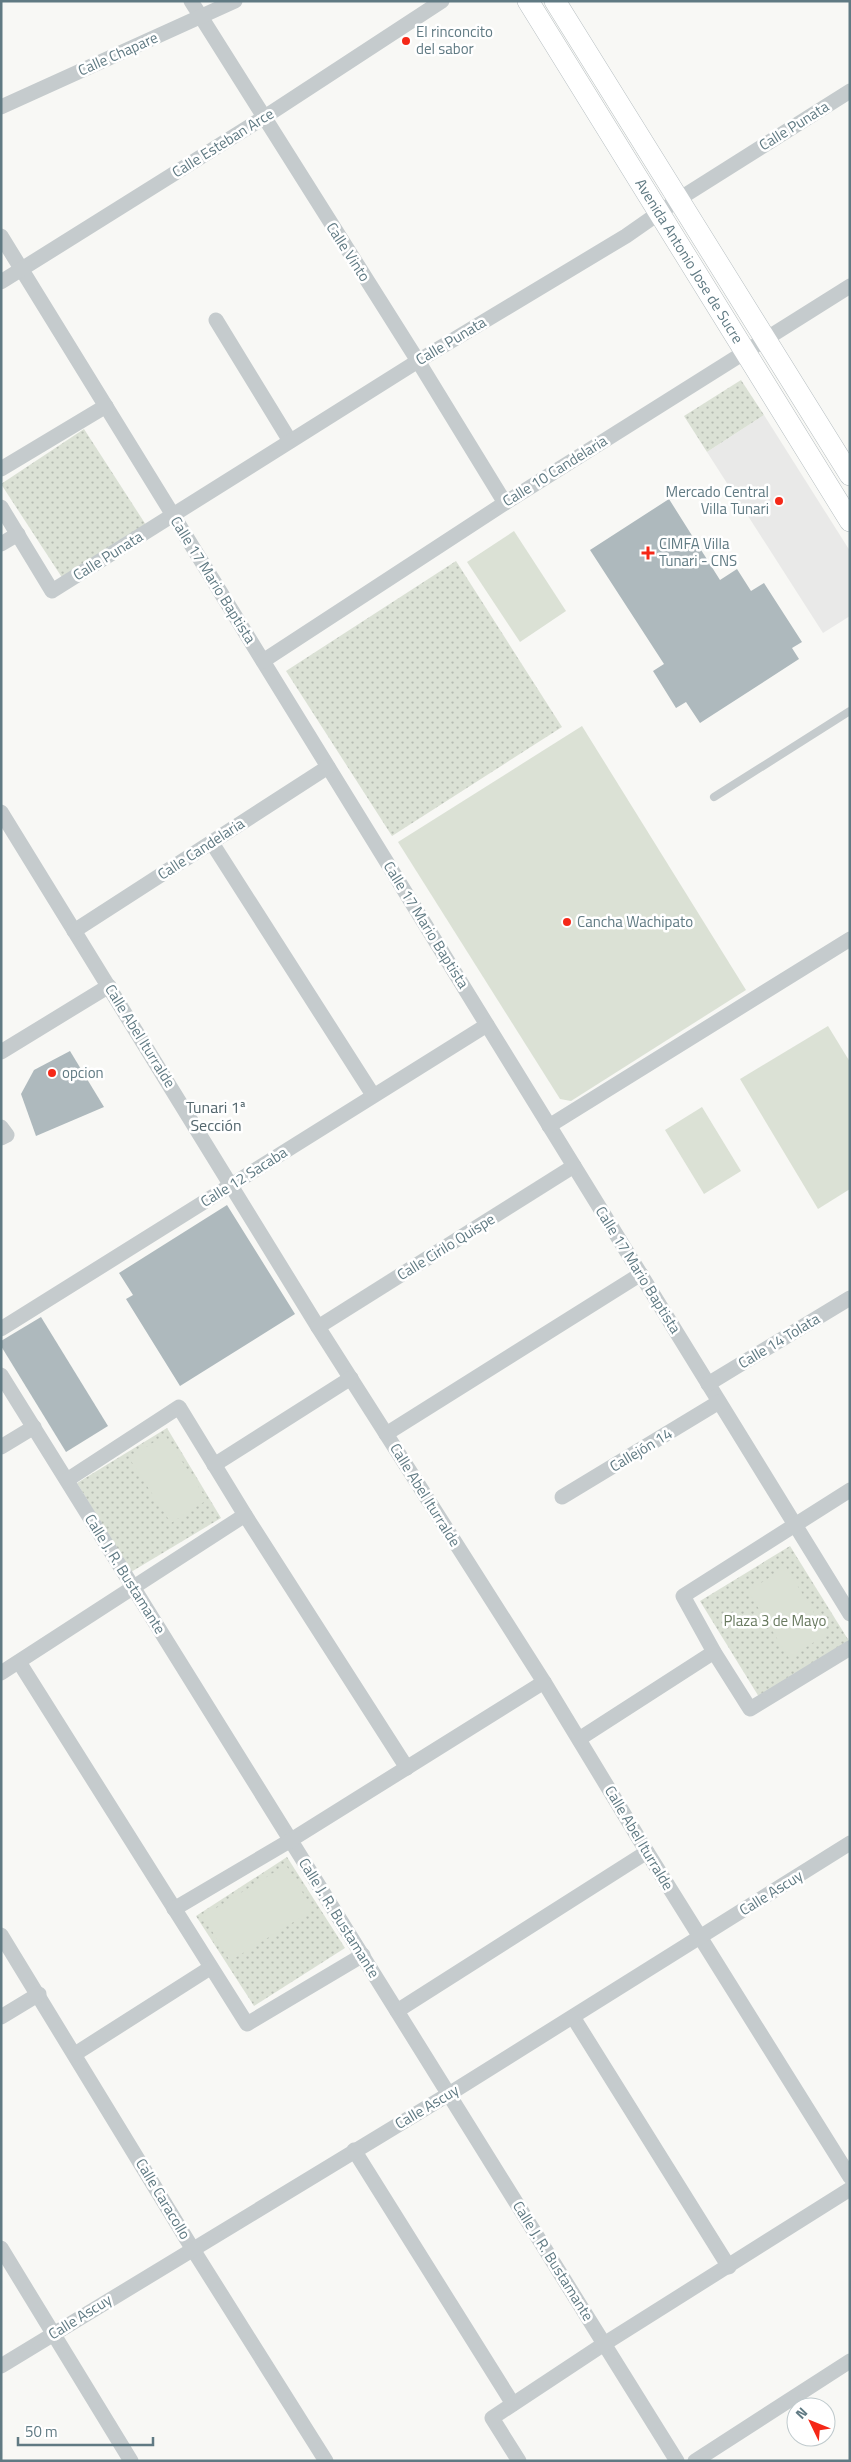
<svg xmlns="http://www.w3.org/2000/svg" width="851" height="2462" font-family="'Titillium Web',sans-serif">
  <defs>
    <pattern id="park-dots" width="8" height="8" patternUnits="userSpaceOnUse" patternTransform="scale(1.25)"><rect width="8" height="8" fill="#dbe1d5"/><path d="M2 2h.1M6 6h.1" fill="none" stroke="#b5bbb2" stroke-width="1.8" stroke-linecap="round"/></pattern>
  </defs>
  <rect width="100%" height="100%" fill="#f8f8f5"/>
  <!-- built -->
  <polygon fill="#e9e9e8" points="764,415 850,551 850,616 823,633 707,452"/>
  <!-- park -->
  <g fill="url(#park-dots)">
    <polygon points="741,380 764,415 707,452 684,416"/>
    <polygon points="84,429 146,525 63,579 1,484"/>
    <polygon points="456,561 562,727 392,836 286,671"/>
    <polygon points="167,1428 221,1518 131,1572 77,1483"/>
    <polygon points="790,1546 849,1641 759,1697 700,1601"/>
    <polygon points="287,1857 345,1948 254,2006 196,1916"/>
  </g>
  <!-- pitch -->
  <g fill="#dbe1d5">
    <polygon points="514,531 566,611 520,642 467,562"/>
    <polygon points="582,726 746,990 571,1101 560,1099 398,842"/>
    <polygon points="828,1026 850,1062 850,1189 818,1209 740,1079"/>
    <polygon points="702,1107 741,1171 704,1194 665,1130"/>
    <polygon points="165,1435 207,1500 171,1523 129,1458"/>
    <polygon points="786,1567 827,1634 789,1658 748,1591"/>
    <polygon points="286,1865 313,1910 230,1961 203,1916"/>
  </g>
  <!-- building -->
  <g fill="#aeb9bd">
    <polygon points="669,499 720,580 737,569 751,591 764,583 802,642 792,648 799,659 700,723 686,702 676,708 653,671 664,664 590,550"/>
    <polygon points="70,1051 104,1107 36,1136 21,1094 34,1070"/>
    <polygon points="227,1205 295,1314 180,1386 126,1299 133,1295 119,1273"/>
    <polygon points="41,1317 108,1426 66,1452 1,1346 1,1341"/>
  </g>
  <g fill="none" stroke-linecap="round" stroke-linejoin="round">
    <defs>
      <g id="secondary">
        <path id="s1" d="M528 1 850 521"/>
        <polyline points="555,1 850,475"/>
      </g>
    </defs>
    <!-- secondary casing -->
    <use href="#secondary" stroke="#b7bfc2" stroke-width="22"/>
    <!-- service -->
    <polyline stroke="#c5cbcd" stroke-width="8" points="714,797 850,711"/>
    <!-- minor -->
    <g stroke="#c5cbcd" stroke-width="15">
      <polyline points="191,1 418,361 505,503"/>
      <polyline points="1,107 235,1"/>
      <polyline points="1,236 850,1614"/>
      <polyline points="1,282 263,118 442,1"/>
      <polyline points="216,320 290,441"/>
      <polyline points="1,469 106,406"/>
      <polyline points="1,507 52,591 418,361 626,236 679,199 850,91"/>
      <polyline points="1,544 18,534"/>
      <polyline points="263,661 505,503 850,286"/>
      <polyline points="1,812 318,1327 544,1682 647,1852 850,2177"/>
      <polyline points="212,843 373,1095"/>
      <polyline points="74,931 328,767"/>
      <polyline points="1,1052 109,986"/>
      <polyline points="549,1126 850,939"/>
      <polyline points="1,1127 7,1135 1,1138"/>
      <polyline points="318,1327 574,1166"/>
      <polyline points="1,1329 487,1025"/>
      <polyline points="1,1375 677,2461"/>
      <polyline points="708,1384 850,1298"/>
      <polyline points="386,1434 641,1274"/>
      <polyline points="1,1447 34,1427"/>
      <polyline points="214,1465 351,1378"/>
      <polyline points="67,1480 179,1407 245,1515 407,1768"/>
      <polyline points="850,1490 683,1596 714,1652 750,1709 850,1648"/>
      <polyline points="562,1497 719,1402"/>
      <polyline points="19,1662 247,2024 363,1955"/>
      <polyline points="1,1673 245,1515"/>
      <polyline points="579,1739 714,1652"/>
      <polyline points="174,1909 291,1840 544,1682"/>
      <polyline points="1,1935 192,2248 326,2461"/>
      <polyline points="397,2011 647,1852"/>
      <polyline points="1,2017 39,1994"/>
      <polyline points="573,2017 729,2267"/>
      <polyline points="75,2054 210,1968"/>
      <polyline points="354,2150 513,2404"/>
      <polyline points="1,2248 131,2461"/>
      <polyline points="1,2366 449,2094 850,1843"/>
      <polyline points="519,2461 492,2418 604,2344 850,2189"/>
      <polyline points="695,2461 850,2361"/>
    </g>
    <!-- secondary -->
    <use href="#secondary" stroke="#fff" stroke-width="21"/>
  </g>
  <!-- markers -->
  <g fill="#f52818" stroke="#fff" stroke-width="2">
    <circle cx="406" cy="41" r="5"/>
    <circle cx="779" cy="501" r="5"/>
    <path d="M645.5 545.5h5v5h5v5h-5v5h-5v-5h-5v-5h5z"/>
    <circle cx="567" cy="922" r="5"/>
    <circle cx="52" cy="1073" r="5"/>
  </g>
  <g text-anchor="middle" stroke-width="5" stroke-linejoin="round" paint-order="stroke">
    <!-- poi labels -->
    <g font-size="15" fill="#607a83" stroke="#fff" text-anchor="start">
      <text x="416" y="37">El rinconcito<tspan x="416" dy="17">del sabor</tspan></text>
      <text x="769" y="497" text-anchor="end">Mercado Central<tspan x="769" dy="17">Villa Tunari</tspan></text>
      <text x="659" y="549">CIMFA Villa<tspan x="659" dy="17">Tunari - CNS</tspan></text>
      <text x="577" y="927">Cancha Wachipato</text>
      <text x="62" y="1078">opcion</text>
    </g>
    <!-- street labels -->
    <g font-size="15" fill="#607a83" stroke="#fff">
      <text transform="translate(118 54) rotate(-24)" y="5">Calle Chapare</text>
      <text transform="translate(794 126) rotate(-32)" y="5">Calle Punata</text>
      <text transform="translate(223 143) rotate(-32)" y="5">Calle Esteban Arce</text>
      <text transform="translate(348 252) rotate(57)" y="5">Calle Vinto</text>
      <text dy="5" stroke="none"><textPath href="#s1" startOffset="306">Avenida Antonio Jose de Sucre</textPath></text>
      <text transform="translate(451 341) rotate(-31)" y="5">Calle Punata</text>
      <text transform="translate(555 471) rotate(-32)" y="5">Calle 10 Candelaria</text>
      <text transform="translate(108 556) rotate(-32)" y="5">Calle Punata</text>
      <text transform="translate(213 580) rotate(58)" y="5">Calle 17 Mario Baptista</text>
      <text transform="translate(201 849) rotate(-33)" y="5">Calle Candelaria</text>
      <text transform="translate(426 925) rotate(58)" y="5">Calle 17 Mario Baptista</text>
      <text transform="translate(140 1036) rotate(58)" y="5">Calle Abel Iturralde</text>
      <text transform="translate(244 1177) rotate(-32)" y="5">Calle 12 Sacaba</text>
      <text transform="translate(446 1247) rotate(-32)" y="5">Calle Cirilo Quispe</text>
      <text transform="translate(638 1270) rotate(58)" y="5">Calle 17 Mario Baptista</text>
      <text transform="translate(779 1341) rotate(-31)" y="5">Calle 14 Tolata</text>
      <text transform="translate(641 1450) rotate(-31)" y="5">Callejón 14</text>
      <text transform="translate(425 1495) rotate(58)" y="5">Calle Abel Iturralde</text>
      <text transform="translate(125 1574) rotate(58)" y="5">Calle J. R. Bustamante</text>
      <text transform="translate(639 1838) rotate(59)" y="5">Calle Abel Iturralde</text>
      <text transform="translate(771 1893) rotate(-32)" y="5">Calle Ascuy</text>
      <text transform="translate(339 1918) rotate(58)" y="5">Calle J. R. Bustamante</text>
      <text transform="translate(427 2107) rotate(-31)" y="5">Calle Ascuy</text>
      <text transform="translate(163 2199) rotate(59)" y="5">Calle Caracollo</text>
      <text transform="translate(553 2261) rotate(58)" y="5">Calle J. R. Bustamante</text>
      <text transform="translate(80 2317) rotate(-32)" y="5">Calle Ascuy</text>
    </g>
    <!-- park labels -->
    <g font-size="15" fill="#697a60" stroke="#fff">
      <text x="775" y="1626">Plaza 3 de Mayo</text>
    </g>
    <!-- neighbourhood labels -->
    <g font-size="16" fill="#53666d" stroke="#fff">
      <text x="216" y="1113">Tunari 1ª<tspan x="216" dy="18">Sección</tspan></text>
    </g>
  </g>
  <!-- border -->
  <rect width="851" height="2462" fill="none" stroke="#607a83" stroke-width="5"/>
  <!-- north arrow -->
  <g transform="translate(811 2422) rotate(313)"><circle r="24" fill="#ffffff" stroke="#bfcacd"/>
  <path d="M0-4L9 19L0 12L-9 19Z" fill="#f52818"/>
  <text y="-8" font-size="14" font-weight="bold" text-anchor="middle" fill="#607a83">N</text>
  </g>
  <!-- scale -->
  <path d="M18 2437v8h135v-8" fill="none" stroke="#607a83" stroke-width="2.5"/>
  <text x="25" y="2437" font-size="15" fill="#607a83" stroke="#ffffff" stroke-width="4" paint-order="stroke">50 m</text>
</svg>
